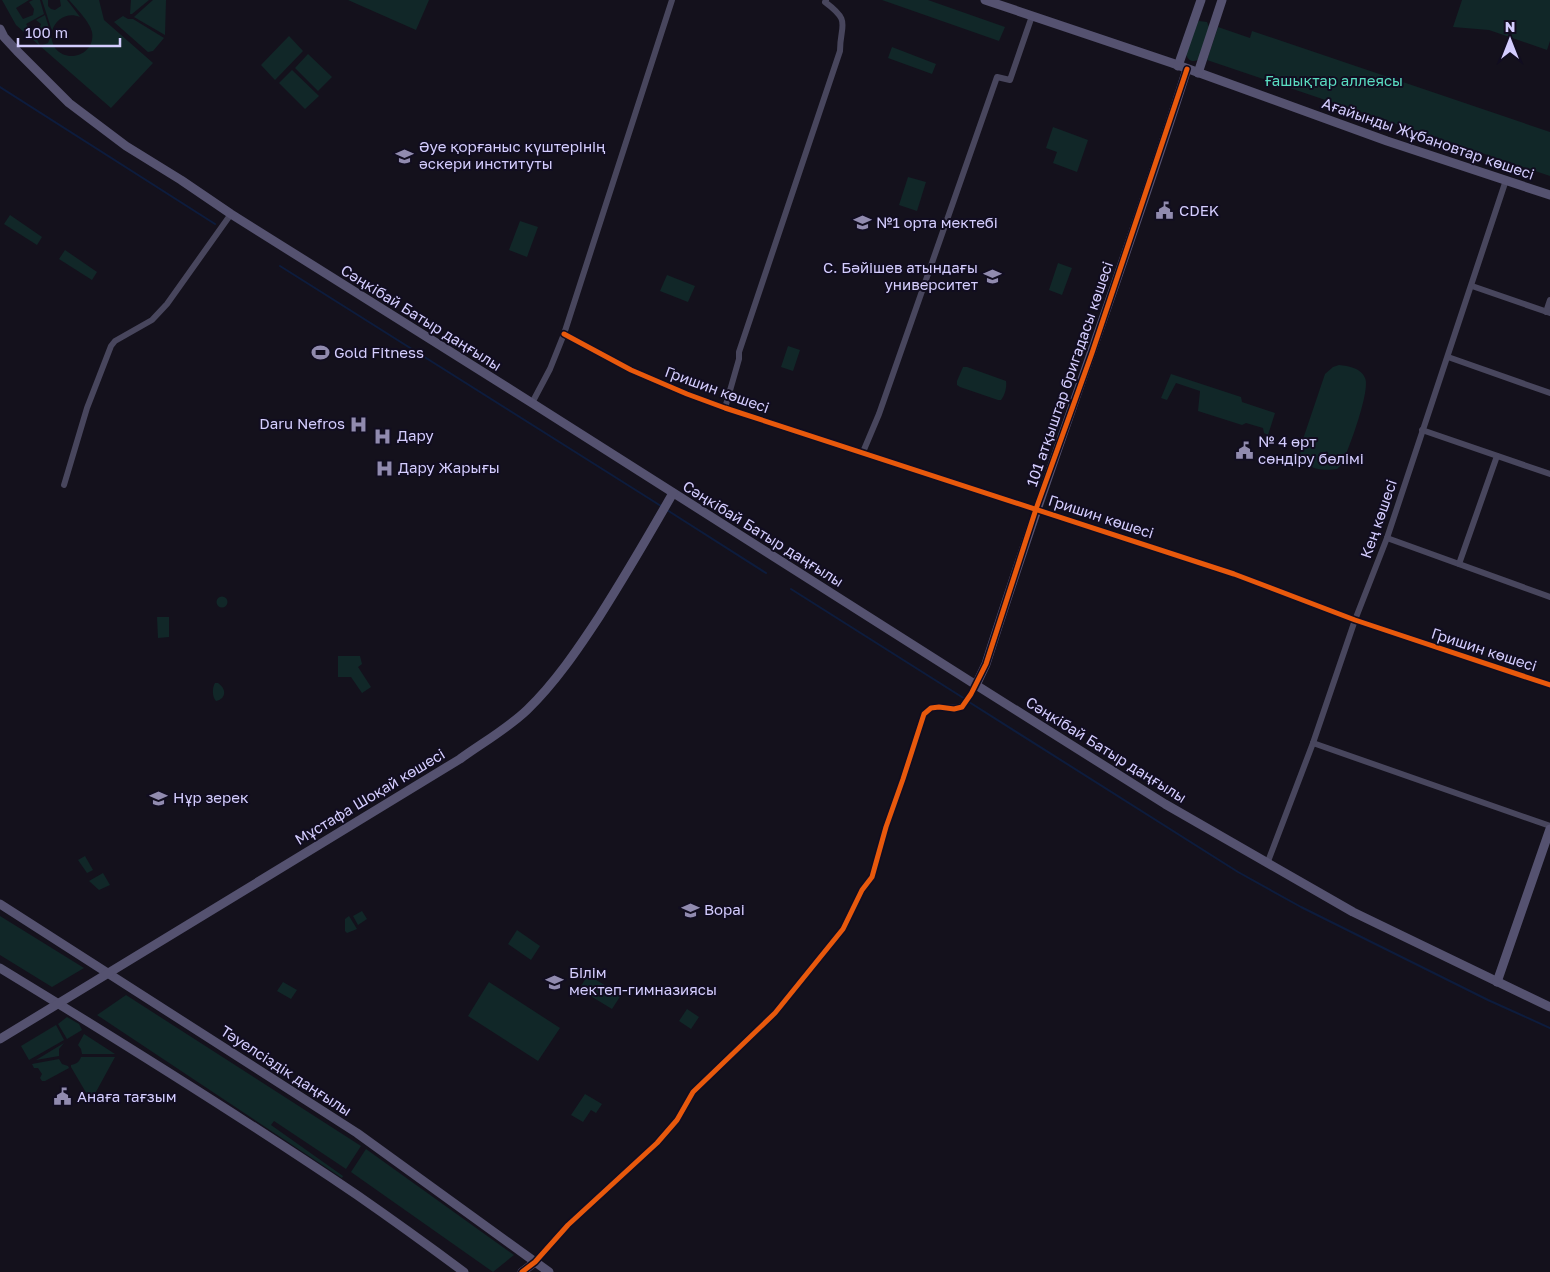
<svg xmlns="http://www.w3.org/2000/svg" width="1550" height="1272" font-family="'Golos Text',sans-serif">
  <rect width="100%" height="100%" fill="#14111c"/>
  <!-- green -->
  <g fill="#112728">
    <path d="M2 0H29L16 8 23 19 33 15 34 9 29 2 33 0H40L44 14 26 24 32 32 39 30 41 24 36 20 45 15 49 28 36 37 40 46 48 43 50 38 45 33 49 30C51 36 52 43 55 48 69 65 96 53 92 32 90 22 76 8 69 0H99L104 20 153 63 111 108 16 25Z"/>
    <path d="M42 0H48V6L51 9 55 10 61 6 60 0H67L80 17C67 12 56 19 52 31Z"/>
    <polygon points="131,0 149,0 132,14 130,14"/>
    <polygon points="153,0 166,0 165,35 134,17"/>
    <polygon points="348,0 429,0 416,30"/>
    <polygon points="882,0 928,0 1005,27 999,41"/>
    <polygon points="1462,0 1550,0 1550,41 1547,50 1489,30 1453,27"/>
    <polygon points="123,16 128,19 133,19 164,38 153,51 148,52 114,22"/>
    <path d="M1199 21 1207 22 1209 27 1199 59C1193 63 1188 61 1186 54L1197 23Z"/>
    <polygon points="1218,27 1250,38 1252,31 1550,132 1550,176 1207,60"/>
    <polygon points="289,36 303,51 275,80 261,65"/>
    <polygon points="892,47 936,64 932,74 888,58"/>
    <polygon points="308,54 332,77 318,91 295,68"/>
    <polygon points="292,70 319,96 305,109 279,83"/>
    <polygon points="1053,127 1088,140 1077,172 1053,163 1057,152 1046,148"/>
    <polygon points="908,177 926,182 917,211 899,205"/>
    <polygon points="10,215 42,237 37,245 4,224"/>
    <polygon points="520,221 538,227 527,257 509,250"/>
    <polygon points="65,250 97,272 92,280 59,259"/>
    <polygon points="1058,263 1072,268 1062,295 1049,290"/>
    <polygon points="667,275 695,286 688,302 660,291"/>
    <polygon points="788,346 800,350 793,371 781,367"/>
    <path d="M1339 365C1349 366 1361 368 1365 378 1371 390 1348 451 1342 464L1337 469C1326 471 1307 470 1302 458 1299 453 1301 447 1302 442L1325 374 1333 367Z"/>
    <path d="M963 367H967L1006 381C1007 387 1005 395 1001 400H998L960 387 957 385V381Z"/>
    <polygon points="1171,374 1241,397 1242,402 1275,413 1268,435 1264,433 1263,428 1246,423 1242,425 1198,411 1200,391 1176,383 1167,400 1161,398"/>
    <circle cx="222" cy="602" r="5.5"/>
    <polygon points="157,617 169,617 169,637 158,638"/>
    <polygon points="338,656 360,656 362,664 358,667 371,687 362,693 351,677 338,677"/>
    <path d="M215 683H218C227 689 226 699 216 701 212 697 212 688 215 683Z"/>
    <polygon points="85,856 93,870 87,873 78,860"/>
    <polygon points="103,873 110,885 99,890 89,881"/>
    <polygon points="362,911 367,919 358,925 353,916"/>
    <polygon points="0,916 84,968 52,987 0,955"/>
    <polygon points="349,916 357,929 347,933 345,931 345,919"/>
    <polygon points="517,930 540,946 531,960 508,944"/>
    <polygon points="588,975 621,995 612,1009 579,989"/>
    <polygon points="283,982 297,990 291,999 277,991"/>
    <polygon points="489,982 560,1028 538,1061 468,1016"/>
    <polygon points="126,995 361,1146 346,1169 274,1121 271,1125 343,1176 342,1178 97,1015"/>
    <polygon points="687,1009 699,1017 691,1029 679,1021"/>
    <polygon points="67,1017 79,1024 82,1030 67,1039 58,1024"/>
    <polygon points="56,1025 64,1040 29,1060 21,1046"/>
    <polygon points="84,1034 115,1054 82,1054 81,1049 78,1045"/>
    <polygon points="64,1043 59,1049 59,1056 36,1060"/>
    <path d="M81 1057H115L91 1101 71 1067V1065C77 1064 79 1062 81 1057Z"/>
    <polygon points="59,1059 62,1064 68,1066 69,1068 45,1081 42,1081 40,1078 42,1074 38,1068 34,1068 32,1064"/>
    <polygon points="585,1094 602,1104 596,1113 591,1110 583,1122 571,1115"/>
    <polygon points="366,1149 514,1255 493,1272 351,1172"/>
  </g>
  <g fill="none" stroke-linecap="round" stroke-linejoin="round">
    <!-- stream -->
    <g stroke="#0d1c3d" stroke-width="2">
      <polyline points="0,87 215,224"/>
      <polyline points="280,266 661,506"/>
      <polyline points="667,510 766,573"/>
      <polyline points="791,589 965,699"/>
      <polyline points="969,702 1238,872 1301,907 1488,1000 1550,1028"/>
    </g>
    <!-- street -->
    <g stroke="#48465d" stroke-width="6">
      <polyline points="1472,286 1550,313"/>
      <polyline points="1546,312 1550,300"/>
      <polyline points="564,334 631,370 687,394 725,408 1234,574 1355,620 1550,685"/>
      <polyline points="1448,357 1550,393"/>
      <polyline points="532,403 550,369 564,334 672,0"/>
      <path d="M725 408 739 359V352L840 51C840 24 852 22 825 2L826 0"/>
      <polyline points="1422,430 1550,474"/>
      <polyline points="863,452 879,414 997,77 1010,80 1032,16"/>
      <polyline points="64,485 87,408 111,346 115,341 152,320 167,304 231,214"/>
      <polyline points="1387,538 1550,597"/>
      <polyline points="1459,564 1497,456"/>
      <polyline points="1313,743 1550,826"/>
      <polyline points="1267,864 1313,743 1355,620 1387,538 1506,180"/>
      <path d="M535 1262 568 1225 657 1143 677 1120 693 1092 775 1013 843 929 862 890 872 877 886 827 903 779 924 714 931 708C961 705 959 717 976 685"/>
    </g>
    <!-- secondary -->
    <g stroke="#555270" stroke-width="9">
      <polyline points="985,0 1172,63 1387,141 1550,195"/>
      <polyline points="0,29 4,37 17,51 69,103 126,146 181,180 231,214 532,403 976,685 1165,804 1353,912 1550,1007"/>
      <polyline points="1178,66 1201,0"/>
      <polyline points="1198,73 1222,0"/>
      <path d="M976 685 986 664C1049 464 1124 269 1187 69"/>
      <polyline points="0,904 357,1133 549,1272"/>
      <path d="M0 968C120 1041 240 1116 357 1195 393 1220 429 1246 464 1272"/>
      <polyline points="1497,982 1550,829"/>
      <path d="M0 1039 460 759C482 743 507 729 527 710 555 683 578 649 599 617 625 576 649 535 673 493"/>
      <polyline points="522,1272 535,1262"/>
    </g>
    <defs>
      <g id="cycleway">
        <polyline points="564,334 631,370 687,394 725,408 1234,574 1355,620 1550,685"/>
        <polyline points="522,1272 535,1262 568,1225 657,1143 677,1120 693,1092 775,1013 843,929 862,890 872,877 886,827 903,779 924,714 931,708 939,707 954,709 962,707 971,694 986,664 1036,509 1092,353 1187,69"/>
      </g>
    </defs>
    <!-- cycleway casing -->
    <use href="#cycleway" stroke="#110d20" stroke-width="8"/>
    <!-- cycleway -->
    <use href="#cycleway" stroke="#e8590c" stroke-width="5"/>
  </g>
  <!-- icons -->
  <defs>
    <symbol id="university-bare" viewBox="-9 -9 18 18"><path d="M0-5L7-2L0 1L-7-2ZM-4 1L0 2.5L4 1V4Q0 6-4 4Z" fill="#918baf" stroke="#110d20" stroke-width="2.5" paint-order="stroke"/></symbol>
    <symbol id="civic-bare" viewBox="-9 -9 18 18"><path d="M-.6-6.5H3V-4.5H.6V-3L4-1V1h2V6H-6V1h2V-1L-.6-3ZM-1.2 2.5V6h2.4V2.5Z" fill="#918baf" stroke="#110d20" stroke-width="2.5" paint-order="stroke"/></symbol>
    <symbol id="school-bare" viewBox="-9 -9 18 18"><path d="M0-5L7-2L0 1L-7-2ZM-4 1L0 2.5L4 1V4Q0 6-4 4Z" fill="#918baf" stroke="#110d20" stroke-width="2.5" paint-order="stroke"/></symbol>
    <symbol id="stadium-bare" viewBox="-9 -9 18 18"><path d="M0-5a6.5 5 0 1 0 0 10a6.5 5 0 1 0 0-10ZM-3.5-1.8h7v3.6h-7Z" fill="#918baf" stroke="#110d20" stroke-width="2.5" paint-order="stroke"/></symbol>
    <symbol id="hospital-bare" viewBox="-9 -9 18 18"><path d="M-5-5h3v3.5h4V-5h3V5h-3V1.5h-4V5h-3Z" fill="#918baf" stroke="#110d20" stroke-width="2.5" paint-order="stroke"/></symbol>
  </defs>
  <g fill-rule="evenodd">
    <use href="#university-bare" x="392" y="144" width="25" height="25"/>
    <use href="#civic-bare" x="1152" y="198" width="25" height="25"/>
    <use href="#school-bare" x="850" y="210" width="25" height="25"/>
    <use href="#university-bare" x="980" y="264" width="25" height="25"/>
    <use href="#stadium-bare" x="308" y="340" width="25" height="25"/>
    <use href="#hospital-bare" x="346" y="412" width="25" height="25"/>
    <use href="#hospital-bare" x="370" y="424" width="25" height="25"/>
    <use href="#civic-bare" x="1232" y="438" width="25" height="25"/>
    <use href="#hospital-bare" x="372" y="456" width="25" height="25"/>
    <use href="#school-bare" x="146" y="786" width="25" height="25"/>
    <use href="#school-bare" x="678" y="898" width="25" height="25"/>
    <use href="#school-bare" x="542" y="970" width="25" height="25"/>
    <use href="#civic-bare" x="50" y="1084" width="25" height="25"/>
  </g>
  <g text-anchor="middle" stroke-width="4" stroke-linejoin="round" paint-order="stroke">
    <!-- park labels -->
    <g font-size="15" fill="#5addc1" stroke="#110d20">
      <text x="1334" y="86">Ғашықтар аллеясы</text>
    </g>
    <!-- street labels -->
    <g font-size="15" fill="#d4cdfe" stroke="#110d20">
      <text transform="translate(1428 139) rotate(19)" y="5">Ағайынды Жұбановтар көшесі</text>
      <text transform="translate(421 318) rotate(32)" y="5">Сәңкібай Батыр даңғылы</text>
      <text transform="translate(1070 374) rotate(-71)" y="5">101 атқыштар бригадасы көшесі</text>
      <text transform="translate(717 390) rotate(20)" y="5">Гришин көшесі</text>
      <text transform="translate(1101 517) rotate(18)" y="5">Гришин көшесі</text>
      <text transform="translate(1379 519) rotate(-71)" y="5">Кең көшесі</text>
      <text transform="translate(763 534) rotate(32)" y="5">Сәңкібай Батыр даңғылы</text>
      <text transform="translate(1484 650) rotate(18)" y="5">Гришин көшесі</text>
      <text transform="translate(1106 750) rotate(32)" y="5">Сәңкібай Батыр даңғылы</text>
      <text transform="translate(370 797) rotate(-31)" y="5">Мұстафа Шоқай көшесі</text>
      <text transform="translate(286 1071) rotate(33)" y="5">Тәуелсіздік даңғылы</text>
    </g>
    <!-- poi labels -->
    <g font-size="15" fill="#d4cdfe" stroke="#110d20" text-anchor="start">
      <text x="419" y="152">Әуе қорғаныс күштерінің<tspan x="419" dy="17">әскери институты</tspan></text>
      <text x="1179" y="216">CDEK</text>
      <text x="876" y="228">№1 орта мектебі</text>
      <text x="978" y="273" text-anchor="end">С. Бәйішев атындағы<tspan x="978" dy="17">университет</tspan></text>
      <text x="334" y="358">Gold Fitness</text>
      <text x="345" y="429" text-anchor="end">Daru Nefros</text>
      <text x="397" y="441">Дару</text>
      <text x="1258" y="447">№ 4 өрт<tspan x="1258" dy="17">сөндіру бөлімі</tspan></text>
      <text x="398" y="473">Дару Жарығы</text>
      <text x="173" y="803">Нұр зерек</text>
      <text x="704" y="915">Bopai</text>
      <text x="569" y="978">Білім<tspan x="569" dy="17">мектеп-гимназиясы</tspan></text>
      <text x="77" y="1102">Анаға тағзым</text>
    </g>
  </g>
  <!-- north arrow -->
  <g transform="translate(1510 40)" stroke="#110d20" stroke-width="4" paint-order="stroke">
  <path d="M0-4L9 19L0 12L-9 19Z" fill="#d4cdfe"/>
  <text y="-8" font-size="14" font-weight="bold" text-anchor="middle" fill="#d4cdfe">N</text>
  </g>
  <!-- scale -->
  <path d="M18 38v8h102v-8" fill="none" stroke="#d4cdfe" stroke-width="2.5"/>
  <text x="25" y="38" font-size="15" fill="#d4cdfe" stroke="#110d20" stroke-width="4" paint-order="stroke">100 m</text>
</svg>
